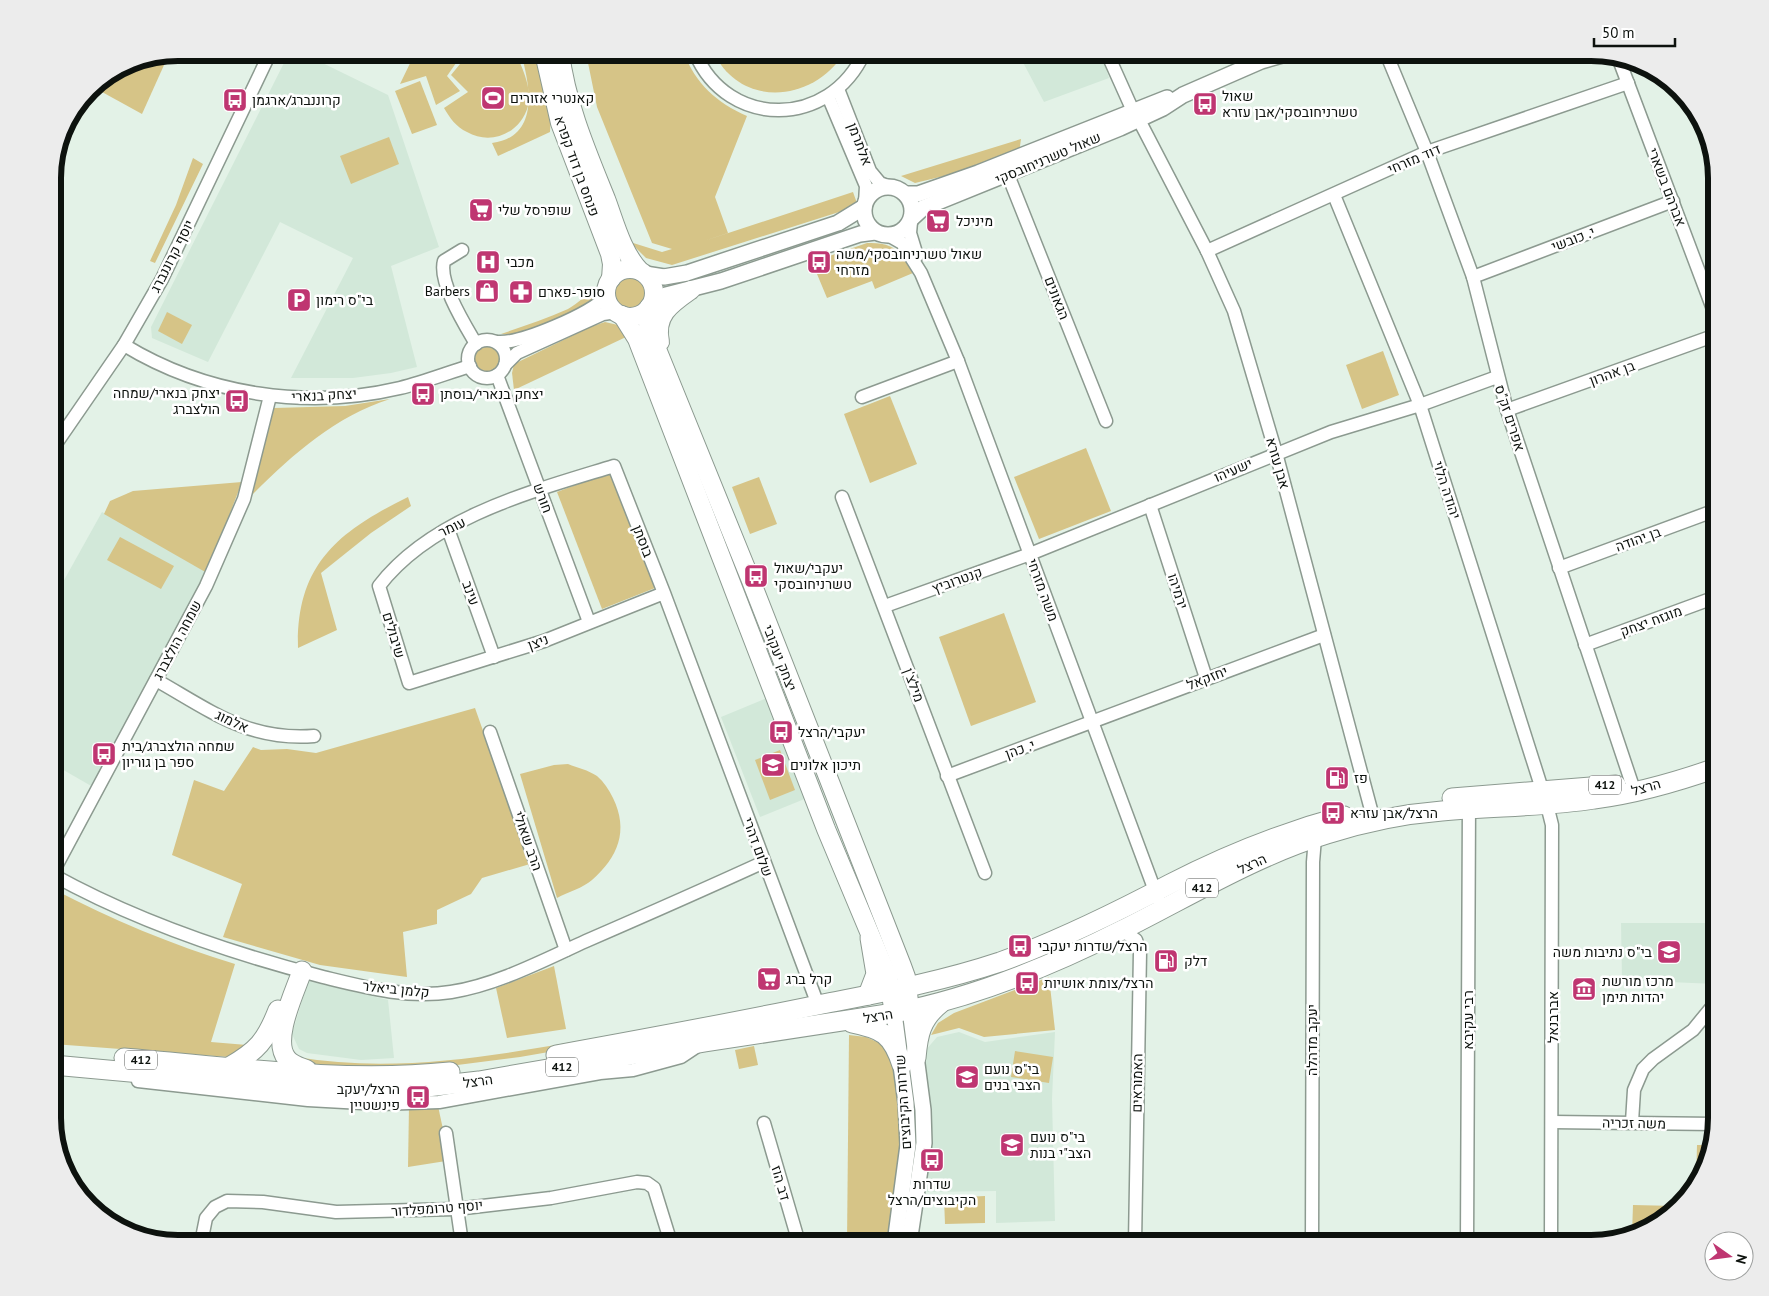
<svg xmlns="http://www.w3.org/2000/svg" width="1769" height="1296" font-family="'PT Sans',Heebo,sans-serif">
  <rect width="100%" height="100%" fill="#e3f2e7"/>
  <!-- built -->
  <g fill="#d2e8d9">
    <polygon points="289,53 302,53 388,95 439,247 391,266 417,367 391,373 353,378 291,378 353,258 280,222 208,362 152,338 151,327"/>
    <polygon points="1018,53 1101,53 1109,78 1044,102"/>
    <polygon points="102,512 213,575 93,787 53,764 53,600"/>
    <polygon points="767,698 807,798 760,817 721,717"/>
    <polygon points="1621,923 1716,923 1716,984 1622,980"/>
    <polygon points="308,981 388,1000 394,1058 361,1060 307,1053 299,1049 292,1034"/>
    <polygon points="959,1032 985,1042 1055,1032 1052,1099 1055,1221 996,1223 996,1191 927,1192 930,1142 925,1051 937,1037"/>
  </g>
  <!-- green -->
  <g fill="#d6c487">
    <polygon points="415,53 463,53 447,76 460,91 436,105 426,76 400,84"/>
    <path d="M469 53H476L484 60 489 53 516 54C523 69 532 89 528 106 521 133 491 146 467 132 456 127 450 118 444 108L468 92 451 75Z"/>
    <path d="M517 53H535L551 111 550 132 498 156 492 143C538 137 531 90 522 57Z"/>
    <path d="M586 53H684C695 83 717 103 747 116L715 197 728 233 701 242 853 192 858 206 672 265 646 258 630 242 662 252 672 249 652 243 597 107Z"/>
    <path d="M714 53H844C814 102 741 109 714 53Z"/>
    <polygon points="169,54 142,114 93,87 131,62"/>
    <polygon points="420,81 437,125 412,134 395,91"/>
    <polygon points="389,137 399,164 351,184 340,156"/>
    <polygon points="1021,139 1019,153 998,163 915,183 901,176"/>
    <polygon points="193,158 203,164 155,263 150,261 176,205"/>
    <path d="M867 243C893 242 902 251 913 273L875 289 872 281 827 298 812 262Z"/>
    <circle cx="632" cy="292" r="19"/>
    <path d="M598 291 592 306 525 335 501 334C524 326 546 319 568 309 579 303 586 293 598 291Z"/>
    <polygon points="167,312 192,325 182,344 158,331"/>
    <polygon points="605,322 618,325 626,337 514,390 512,373 514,364 590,327"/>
    <circle cx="487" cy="359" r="15"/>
    <polygon points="1383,351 1399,395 1362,409 1346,365"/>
    <polygon points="890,396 917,464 870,483 844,414"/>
    <path d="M390 399C334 417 292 455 251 496L274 408 345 406Z"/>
    <polygon points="1086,448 1111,511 1039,539 1014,477"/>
    <polygon points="610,472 655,588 602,609 557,492"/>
    <polygon points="759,477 777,524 750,534 732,487"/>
    <polygon points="242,482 207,573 104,514 110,501 133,491"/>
    <path d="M408 497 411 506 371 533 321 573 337 630 298 648C296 564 339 531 408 497Z"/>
    <polygon points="120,537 174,566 161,589 107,560"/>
    <polygon points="1004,613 1036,702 971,726 939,637"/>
    <polygon points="475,708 530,864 482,878 471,894 437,910 437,924 403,932 407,977 320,965 223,937 242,884 172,855 194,780 224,791 253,747 261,750 287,749 316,753"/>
    <polygon points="780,750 795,790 770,800 755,760"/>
    <path d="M568 764C578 768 588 770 597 776 604 782 609 790 613 798 629 831 618 857 592 880 583 888 568 892 557 898L520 774 554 765Z"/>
    <path d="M53 889C111 919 172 945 235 964L211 1042 260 1046 242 1058 53 1044Z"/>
    <polygon points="554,966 566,1029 507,1038 496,988"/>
    <polygon points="1049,977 1055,1030 984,1037 959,1028 931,1035 938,1023 954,1013"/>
    <path d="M772 1007 727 1021 520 1057 434 1068 321 1067 296 1057C398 1074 500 1055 600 1037 658 1027 715 1017 772 1007Z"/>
    <polygon points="849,1035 866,1037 884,1045 894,1068 904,1135 890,1243 847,1243"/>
    <polygon points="754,1046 758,1065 739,1069 735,1050"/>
    <polygon points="1015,1051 1053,1057 1049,1083 1011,1077"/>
    <polygon points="409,1106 438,1106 444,1134 446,1161 408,1167"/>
    <polygon points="1697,1145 1712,1145 1710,1158 1696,1183"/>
    <polygon points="985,1196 985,1223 945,1224 944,1198"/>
    <polygon points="1633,1205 1676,1206 1646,1230 1632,1234"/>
    <rect x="1096" y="1235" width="31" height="8"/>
  </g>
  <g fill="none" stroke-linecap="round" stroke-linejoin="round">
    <defs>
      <g id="minor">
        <path d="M695 53C728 130 830 128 864 53"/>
        <polyline points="1107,53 1133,111 1131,119"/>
        <polyline points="1386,53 1427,152 1473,277 1507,410 1632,784"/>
        <polyline points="1618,57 1716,317"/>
        <polyline points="838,89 870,171 880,183 893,188"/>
        <polyline points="828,96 866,186 865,203"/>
        <polyline points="1139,120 1207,251 1234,311 1276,453 1374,821"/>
        <polyline points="62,135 70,116"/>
        <polyline points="1008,175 1106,421"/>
        <polyline points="1334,195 1420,405 1547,805 1552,825 1551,1243"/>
        <polyline points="911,222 910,233 917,256"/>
        <polyline points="888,235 902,243 921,273 958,361 1158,899"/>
        <path d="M462 250 444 261C438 282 465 325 476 344"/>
        <polyline points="1207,251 1427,152 1628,83"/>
        <polyline points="1473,277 1673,201"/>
        <circle cx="487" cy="359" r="19"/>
        <path d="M497 342C521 344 590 314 607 296"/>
        <path d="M124 345C206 395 307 410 400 388 424 382 447 373 470 366"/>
        <polyline points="505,365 517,353 603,314 616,312"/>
        <polyline points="497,375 589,622"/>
        <polyline points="862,397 958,361"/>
        <polyline points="1507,410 1716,335"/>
        <polyline points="53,448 124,345 162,279 270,53"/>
        <polyline points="842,497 985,873"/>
        <polyline points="1150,505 1206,678"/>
        <polyline points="448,529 494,657"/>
        <polyline points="1559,568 1716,510"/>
        <path d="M664 593 544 641 409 683 379 586C432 517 533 491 614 466L664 593 818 1005"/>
        <polyline points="885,606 1030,554 1331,432 1420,405 1497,377"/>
        <polyline points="1585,645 1716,597"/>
        <path d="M156 680C211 711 248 741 314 736"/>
        <polyline points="490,732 566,950"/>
        <polyline points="947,776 1324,635"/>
        <polyline points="53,872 206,586 244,499 270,396"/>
        <path d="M53 875C138 922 230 953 323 977 364 987 408 999 451 992 497 985 544 960 586 941 646 915 705 889 764 862"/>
        <polyline points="1122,930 1136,940 1140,952 1135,1243"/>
        <polyline points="138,1081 308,1100 380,1104 439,1102 600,1073 633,1070 681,1057 696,1047"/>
        <polyline points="1552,1122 1715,1124"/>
        <polyline points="1632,1122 1634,1090 1643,1069 1653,1059 1693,1030 1716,1002"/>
        <polyline points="764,1123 799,1243"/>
        <polyline points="446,1133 462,1243"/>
        <polyline points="203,1243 203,1233 206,1218 215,1207 227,1201 263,1202 336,1212 456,1209 551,1198 637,1182 647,1183 654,1188 671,1243"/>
        <polyline points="1312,1243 1313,862 1315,838"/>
        <polyline points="1467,1243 1469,802"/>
      </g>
      <g id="tertiary">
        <circle cx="888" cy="211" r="24"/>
        <polyline points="906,194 918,194 978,173 1167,98"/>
        <polyline points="912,218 923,208 1120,128 1163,108 1183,95 1261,61 1289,53"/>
        <polyline points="645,274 664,277 687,273 838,223 864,207"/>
        <polyline points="652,303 666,295 721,281 860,234 875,232"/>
        <polyline points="894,1013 906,1103 908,1145 895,1243"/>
        <polyline points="909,1243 924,1143 923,1110 910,1010"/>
      </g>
      <g id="secondary">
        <polyline points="544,53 560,123 610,254 612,264 611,279"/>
        <path d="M560 53C566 103 587 152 606 199 615 223 622 252 640 271"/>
        <circle cx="630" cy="293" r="24"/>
        <polyline points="649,307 648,327 750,578 902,966 906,977 910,1010"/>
        <polyline points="622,315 637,339 826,829 888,977 894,1013"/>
        <path d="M660 342C654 315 671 304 691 290"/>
      </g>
      <g id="primary">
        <polyline points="1452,798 1616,785"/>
        <path d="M302 971C295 992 271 1040 287 1059 292 1065 300 1067 307 1070"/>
        <polyline points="868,995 876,974 870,938"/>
        <path d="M852 1023C882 1029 892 1034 902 1065"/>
        <path d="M556 1055C644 1039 731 1023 818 1005 879 993 940 982 1000 962 1058 941 1115 913 1170 884 1224 856 1284 832 1344 816"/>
        <path d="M124 1058C232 1067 342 1083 450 1072"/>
        <path d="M916 1058C918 1034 921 1019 941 1003"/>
        <path d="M53 1065 317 1089 370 1090 418 1088 479 1081 705 1042 894 1013C972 998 1051 966 1122 930 1190 896 1255 856 1327 834 1364 822 1404 814 1442 811 1493 806 1544 807 1594 799 1633 794 1679 781 1716 768"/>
        <path d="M229 1067C257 1051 266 1041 278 1010"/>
      </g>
    </defs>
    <!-- minor casing -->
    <use href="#minor" stroke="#8c9a90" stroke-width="15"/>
    <!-- tertiary casing -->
    <use href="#tertiary" stroke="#8c9a90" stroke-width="18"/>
    <!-- secondary casing -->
    <use href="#secondary" stroke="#8c9a90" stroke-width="20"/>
    <!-- primary casing -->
    <use href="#primary" stroke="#8c9a90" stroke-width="21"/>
    <!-- minor -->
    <use href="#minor" stroke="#fff" stroke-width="12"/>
    <!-- tertiary -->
    <use href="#tertiary" stroke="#fff" stroke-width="15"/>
    <!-- secondary -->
    <use href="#secondary" stroke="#fff" stroke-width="18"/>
    <!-- primary -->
    <use href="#primary" stroke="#fff" stroke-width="19"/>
  </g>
  <!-- icons -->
  <defs>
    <symbol id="stadium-square" viewBox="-11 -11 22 22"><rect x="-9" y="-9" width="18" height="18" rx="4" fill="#bf3671" stroke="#fff"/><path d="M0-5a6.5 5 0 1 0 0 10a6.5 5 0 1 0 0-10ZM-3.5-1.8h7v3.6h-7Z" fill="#fff"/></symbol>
    <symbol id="bus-square" viewBox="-11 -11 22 22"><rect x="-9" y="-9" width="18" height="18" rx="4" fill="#bf3671" stroke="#fff"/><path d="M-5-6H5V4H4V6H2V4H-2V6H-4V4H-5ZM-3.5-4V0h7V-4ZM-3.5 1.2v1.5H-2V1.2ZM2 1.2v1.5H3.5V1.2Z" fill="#fff"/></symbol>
    <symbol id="supermarket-square" viewBox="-11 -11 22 22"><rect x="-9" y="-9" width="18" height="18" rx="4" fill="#bf3671" stroke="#fff"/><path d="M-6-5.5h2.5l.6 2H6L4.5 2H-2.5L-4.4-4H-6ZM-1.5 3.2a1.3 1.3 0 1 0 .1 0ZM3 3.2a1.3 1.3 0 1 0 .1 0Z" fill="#fff"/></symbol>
    <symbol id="hospital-square" viewBox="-11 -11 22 22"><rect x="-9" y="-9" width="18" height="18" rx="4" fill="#bf3671" stroke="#fff"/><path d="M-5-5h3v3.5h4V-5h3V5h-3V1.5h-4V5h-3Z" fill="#fff"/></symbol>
    <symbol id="shop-square" viewBox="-11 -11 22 22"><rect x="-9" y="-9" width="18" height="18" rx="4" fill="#bf3671" stroke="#fff"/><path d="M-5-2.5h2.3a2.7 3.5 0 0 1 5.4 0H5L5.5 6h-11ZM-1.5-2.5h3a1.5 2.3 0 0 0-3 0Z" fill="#fff"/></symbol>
    <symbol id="pharmacy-square" viewBox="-11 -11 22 22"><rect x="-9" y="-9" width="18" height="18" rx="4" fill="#bf3671" stroke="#fff"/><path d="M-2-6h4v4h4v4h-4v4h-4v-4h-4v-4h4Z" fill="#fff"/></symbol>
    <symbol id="parking-square" viewBox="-11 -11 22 22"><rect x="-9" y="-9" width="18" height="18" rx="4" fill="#bf3671" stroke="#fff"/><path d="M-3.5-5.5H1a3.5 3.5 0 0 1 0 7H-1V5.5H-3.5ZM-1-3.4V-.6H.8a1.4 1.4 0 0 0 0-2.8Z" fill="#fff"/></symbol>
    <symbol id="school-square" viewBox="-11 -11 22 22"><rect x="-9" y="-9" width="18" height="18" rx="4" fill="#bf3671" stroke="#fff"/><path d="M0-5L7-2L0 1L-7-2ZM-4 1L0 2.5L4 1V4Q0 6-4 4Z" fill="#fff"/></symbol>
    <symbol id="fuel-square" viewBox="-11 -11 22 22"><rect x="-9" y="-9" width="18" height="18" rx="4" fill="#bf3671" stroke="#fff"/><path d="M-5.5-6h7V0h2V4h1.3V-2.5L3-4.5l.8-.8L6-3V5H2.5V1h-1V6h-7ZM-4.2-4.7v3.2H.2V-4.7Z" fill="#fff"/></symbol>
    <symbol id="museum-square" viewBox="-11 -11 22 22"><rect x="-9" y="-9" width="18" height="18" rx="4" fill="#bf3671" stroke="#fff"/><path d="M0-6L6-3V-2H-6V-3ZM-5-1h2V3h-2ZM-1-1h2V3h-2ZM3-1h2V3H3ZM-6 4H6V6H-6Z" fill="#fff"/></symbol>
  </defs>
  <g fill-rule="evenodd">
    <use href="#stadium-square" x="479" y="84" width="28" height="28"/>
    <use href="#bus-square" x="221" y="86" width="28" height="28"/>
    <use href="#bus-square" x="1191" y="90" width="28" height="28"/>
    <use href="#supermarket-square" x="467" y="196" width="28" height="28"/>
    <use href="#supermarket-square" x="924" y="207" width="28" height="28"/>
    <use href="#hospital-square" x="474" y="248" width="28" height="28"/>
    <use href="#bus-square" x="805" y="248" width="28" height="28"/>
    <use href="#shop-square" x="473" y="277" width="28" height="28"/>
    <use href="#pharmacy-square" x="507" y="278" width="28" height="28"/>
    <use href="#parking-square" x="285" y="286" width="28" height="28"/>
    <use href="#bus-square" x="409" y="380" width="28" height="28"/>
    <use href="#bus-square" x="223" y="387" width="28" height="28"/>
    <use href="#bus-square" x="742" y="562" width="28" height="28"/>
    <use href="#bus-square" x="767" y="718" width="28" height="28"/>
    <use href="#bus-square" x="90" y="740" width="28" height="28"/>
    <use href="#school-square" x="759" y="751" width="28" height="28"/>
    <use href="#fuel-square" x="1323" y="764" width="28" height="28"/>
    <use href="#bus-square" x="1319" y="799" width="28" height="28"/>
    <use href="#bus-square" x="1006" y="932" width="28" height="28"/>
    <use href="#school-square" x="1655" y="938" width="28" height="28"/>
    <use href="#fuel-square" x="1152" y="947" width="28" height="28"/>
    <use href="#supermarket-square" x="755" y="965" width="28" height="28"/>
    <use href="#bus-square" x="1013" y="969" width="28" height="28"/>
    <use href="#museum-square" x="1570" y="975" width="28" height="28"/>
    <use href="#school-square" x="953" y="1063" width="28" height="28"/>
    <use href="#bus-square" x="404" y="1083" width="28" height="28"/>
    <use href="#school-square" x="998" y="1131" width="28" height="28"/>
    <use href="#bus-square" x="918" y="1146" width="28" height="28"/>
  </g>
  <g text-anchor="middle" stroke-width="5" stroke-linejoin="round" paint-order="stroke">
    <!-- shield labels -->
    <g fill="#fff" stroke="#565956" stroke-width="1">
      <rect x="1589" y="775.5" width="32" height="19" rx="4"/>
      <rect x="1186" y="878.5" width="32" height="19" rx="4"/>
      <rect x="125" y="1050.5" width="32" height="19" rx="4"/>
      <rect x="546" y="1057.5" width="32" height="19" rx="4"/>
    </g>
    <g font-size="12" font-weight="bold" fill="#0d120e">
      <text x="1605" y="789">412</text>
      <text x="1202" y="892">412</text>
      <text x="141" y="1064">412</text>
      <text x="562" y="1071">412</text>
    </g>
    <!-- poi labels -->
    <g font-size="14" fill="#0d120e" stroke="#fff" text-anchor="start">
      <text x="1222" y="101">שאול<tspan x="1222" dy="16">טשרניחובסקי/אבן עזרא</tspan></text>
      <text x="510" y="103">קאנטרי אזורים</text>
      <text x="252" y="105">קרוננברג/ארגמן</text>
      <text x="498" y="215">שופרסל שלי</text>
      <text x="956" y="226">מיניכל</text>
      <text x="836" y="259">שאול טשרניחובסקי/משה<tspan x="836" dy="16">מזרחי</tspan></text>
      <text x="506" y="267">מכבי</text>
      <text x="470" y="296" text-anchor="end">Barbers</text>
      <text x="538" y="297">סופר-פארם</text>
      <text x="316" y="305">בי"ס רימון</text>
      <text x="220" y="398" text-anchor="end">יצחק בנארי/שמחה<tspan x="220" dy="16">הולצברג</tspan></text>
      <text x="440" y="399">יצחק בנארי/בוסתן</text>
      <text x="774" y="573">יעקבי/שאול<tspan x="774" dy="16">טשרניחובסקי</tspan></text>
      <text x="798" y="737">יעקבי/הרצל</text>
      <text x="122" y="751">שמחה הולצברג/בית<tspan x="122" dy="16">ספר בן גוריון</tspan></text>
      <text x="790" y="770">תיכון אלונים</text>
      <text x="1354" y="783">פז</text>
      <text x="1350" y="818">הרצל/אבן עזרא</text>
      <text x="1038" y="951">הרצל/שדרות יעקבי</text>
      <text x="1652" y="957" text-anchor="end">בי"ס נתיבות משה</text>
      <text x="1184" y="966">דלק</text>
      <text x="786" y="984">קרל ברג</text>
      <text x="1602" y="986">מרכז מורשת<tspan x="1602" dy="16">יהדות תימן</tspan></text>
      <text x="1044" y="988">הרצל/צומת אושיות</text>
      <text x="984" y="1074">בי"ס נועם<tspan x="984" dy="16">הצבי בנים</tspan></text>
      <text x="400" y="1094" text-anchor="end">הרצל/יעקב<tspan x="400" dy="16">פינשטיין</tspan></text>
      <text x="1030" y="1142">בי"ס נועם<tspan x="1030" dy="16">הצב"י בנות</tspan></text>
      <text x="932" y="1189" text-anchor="middle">שדרות<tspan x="932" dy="16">הקיבוצים/הרצל</tspan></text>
    </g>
    <!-- street labels -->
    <g font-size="14" fill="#0d120e" stroke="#fff">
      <text transform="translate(860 144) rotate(69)" y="5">אלתרמן</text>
      <text transform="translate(1048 158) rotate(-23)" y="5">שאול טשרניחובסקי</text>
      <text transform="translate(1414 159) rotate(-23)" y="5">דוד מזרחי</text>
      <text transform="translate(577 166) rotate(70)" y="5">פנחס בן דוד קפרא</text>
      <text transform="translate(1667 187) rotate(69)" y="5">אברהם בשארי</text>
      <text transform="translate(1573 239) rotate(-21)" y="5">י. כובשי</text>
      <text transform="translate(172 256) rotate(-63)" y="5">יוסף קרוננברג</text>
      <text transform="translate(1057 298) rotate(69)" y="5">הגאונים</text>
      <text transform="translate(1612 373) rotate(-20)" y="5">בן אהרון</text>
      <text transform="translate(324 395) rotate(-3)" y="5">יצחק בנארי</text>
      <text transform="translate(1510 418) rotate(72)" y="5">אפרים זק"ס</text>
      <text transform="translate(1278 463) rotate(74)" y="5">אבן עזרא</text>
      <text transform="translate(1233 470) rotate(-23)" y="5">ישעיהו</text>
      <text transform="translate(1447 490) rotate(72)" y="5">יהודה הלוי</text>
      <text transform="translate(543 498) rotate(70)" y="5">חורש</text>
      <text transform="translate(452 527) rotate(-26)" y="5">עומר</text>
      <text transform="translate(1638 539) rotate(-20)" y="5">בן יהודה</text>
      <text transform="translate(643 541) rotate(68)" y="5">בוסתן</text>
      <text transform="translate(957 580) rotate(-20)" y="5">קנטרוביץ</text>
      <text transform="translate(1043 590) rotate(70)" y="5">משה מזרחי</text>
      <text transform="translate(1178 591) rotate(72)" y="5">ירמיהו</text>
      <text transform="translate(471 593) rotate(70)" y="5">עינב</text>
      <text transform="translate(1651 621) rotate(-20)" y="5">מוגזח יצחק</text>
      <text transform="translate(394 635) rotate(73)" y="5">שיבולים</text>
      <text transform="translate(177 640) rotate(-62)" y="5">שמחה הולצברג</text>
      <text transform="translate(538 642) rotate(-20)" y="5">ניצן</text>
      <text transform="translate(780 658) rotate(69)" y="5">יצחק יעקובי</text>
      <text transform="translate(1207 678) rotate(-21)" y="5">יחזקאל</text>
      <text transform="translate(914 685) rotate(70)" y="5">מילצ'ן</text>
      <text transform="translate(232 721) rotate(25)" y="5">אלמוג</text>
      <text transform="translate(1020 749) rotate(-20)" y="5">י. כהן</text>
      <text transform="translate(1646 787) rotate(-16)" y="5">הרצל</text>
      <text transform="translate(528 841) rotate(71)" y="5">הרב שאולי</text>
      <text transform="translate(758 847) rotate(70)" y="5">שלום דהרי</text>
      <text transform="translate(1252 864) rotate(-25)" y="5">הרצל</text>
      <text transform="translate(396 989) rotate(6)" y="5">קלמן ביאלר</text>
      <text transform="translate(878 1016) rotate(-10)" y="5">הרצל</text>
      <text transform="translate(1553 1017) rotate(-90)" y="5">אברבנאל</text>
      <text transform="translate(1468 1020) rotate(-90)" y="5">רבי עקיבא</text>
      <text transform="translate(1312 1040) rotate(-90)" y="5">יעקב מדהלה</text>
      <text transform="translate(478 1081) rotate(-8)" y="5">הרצל</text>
      <text transform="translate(1137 1083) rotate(-89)" y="5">האמוראים</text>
      <text transform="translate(903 1102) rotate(-94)" y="5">שדרות הקיבוצים</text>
      <text transform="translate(1634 1123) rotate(1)" y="5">משה זכריה</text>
      <text transform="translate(781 1183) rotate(74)" y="5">דב הוז</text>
      <text transform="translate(437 1208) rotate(-4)" y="5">יוסף טרומפלדור</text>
    </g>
  </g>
  <!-- crop -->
  <path d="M0 0H1769V1296H0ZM178 61H1591A117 117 0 0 1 1708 178V1118A117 117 0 0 1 1591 1235H178A117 117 0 0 1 61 1118V178A117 117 0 0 1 178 61Z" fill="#ececec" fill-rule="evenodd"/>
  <path fill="none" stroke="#0d120e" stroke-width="6" d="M178 61H1591A117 117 0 0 1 1708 178V1118A117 117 0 0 1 1591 1235H178A117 117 0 0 1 61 1118V178A117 117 0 0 1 178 61Z"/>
  <!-- north arrow -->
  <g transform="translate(1729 1256) rotate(104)"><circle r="24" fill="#ffffff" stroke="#9ea09f"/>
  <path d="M0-4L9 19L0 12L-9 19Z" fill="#bf3671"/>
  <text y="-8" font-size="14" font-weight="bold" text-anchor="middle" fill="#0d120e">N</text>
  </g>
  <!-- scale -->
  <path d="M1594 38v8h81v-8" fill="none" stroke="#0d120e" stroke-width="2.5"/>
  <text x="1602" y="38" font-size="15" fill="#0d120e" stroke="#ffffff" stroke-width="4" paint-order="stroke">50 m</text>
</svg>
